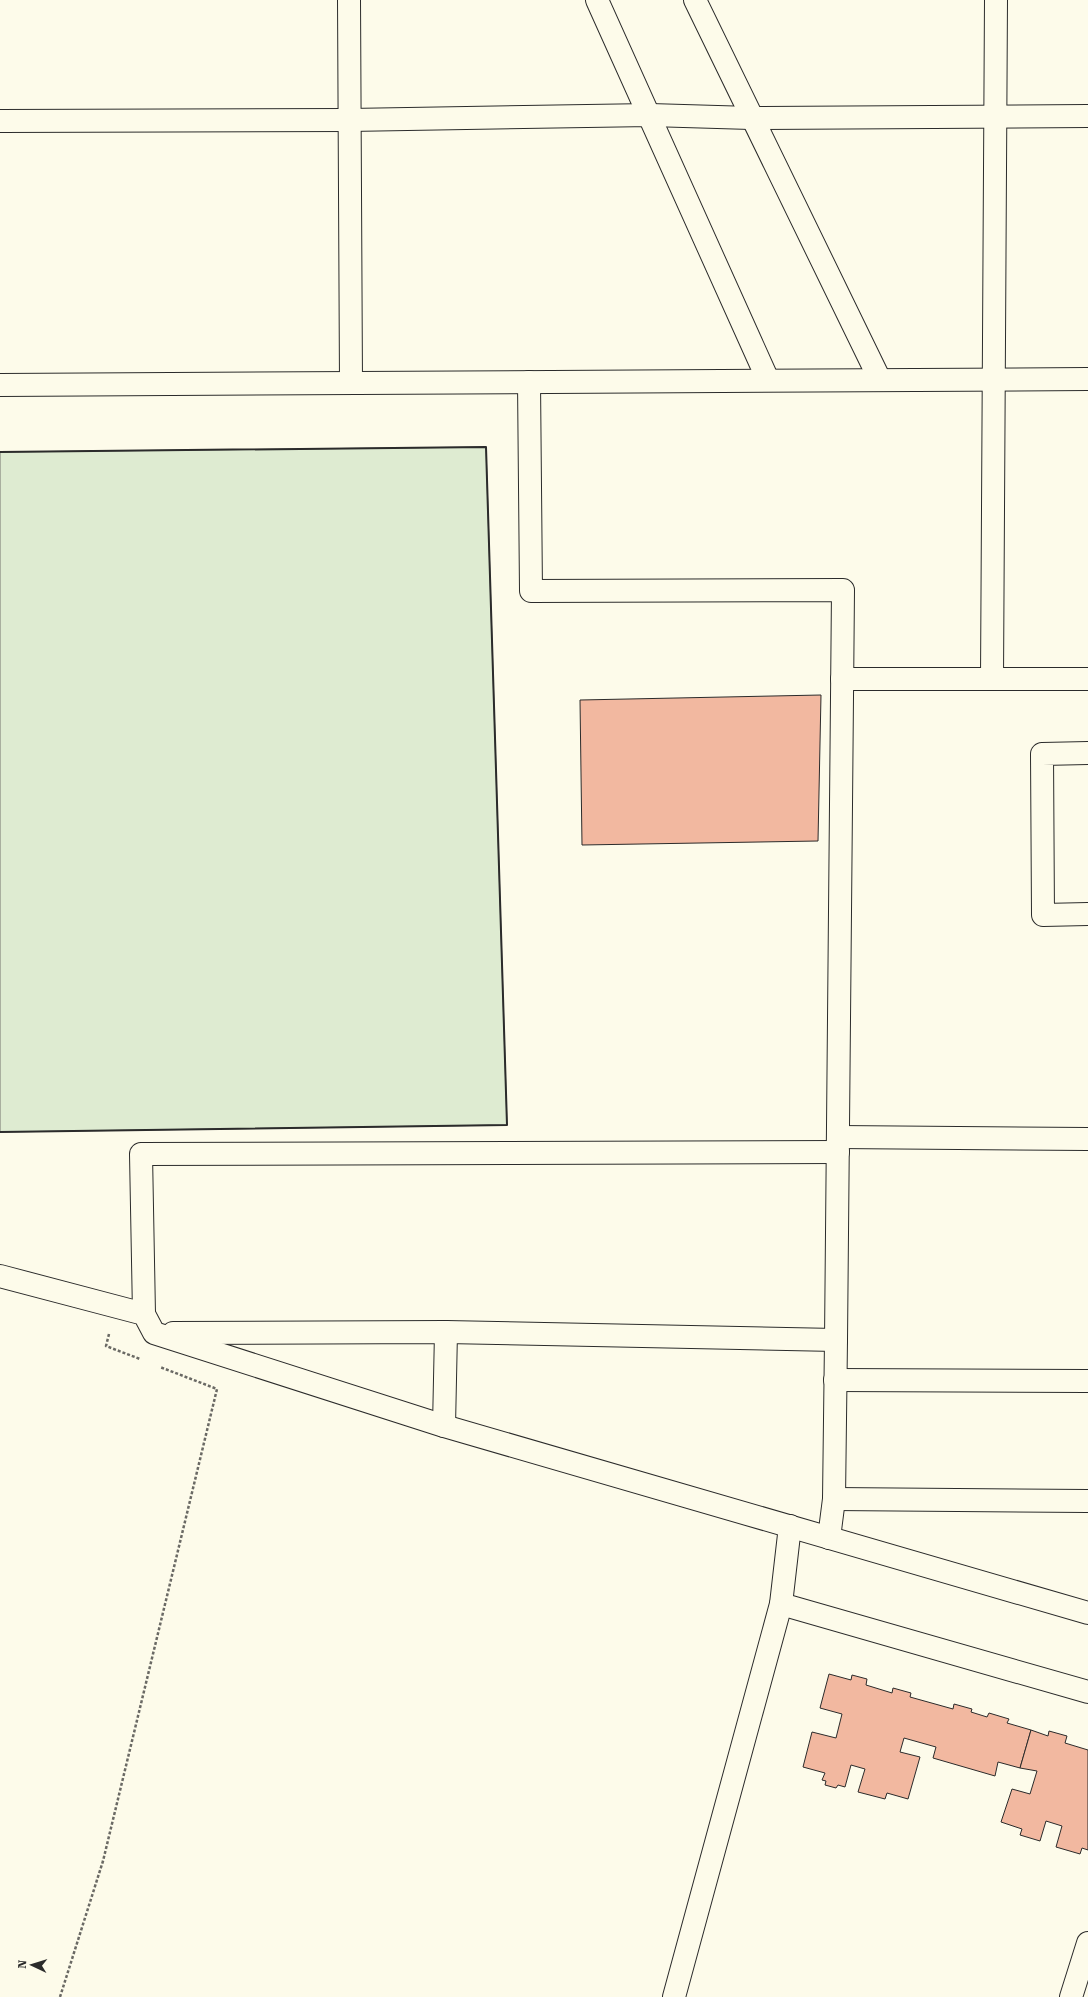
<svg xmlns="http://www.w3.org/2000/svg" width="1088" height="1997" font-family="'Roboto Serif',serif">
  <rect width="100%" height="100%" fill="#fdfbea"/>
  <!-- green -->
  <polygon fill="#deebd1" stroke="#74746e" points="486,447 507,1125 0,1132 0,452"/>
  <!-- building -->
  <g fill="#f2b8a0" stroke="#2b2b2b">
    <polygon points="821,695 818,841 582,845 580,700"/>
    <polygon points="829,1674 851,1680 852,1675 867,1679 866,1685 892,1693 893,1688 911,1693 910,1697 953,1709 954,1704 972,1709 971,1712 987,1717 989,1713 1009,1719 1007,1723 1031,1730 1020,1768 998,1762 995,1776 933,1758 936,1747 904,1738 900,1752 920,1757 908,1799 887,1793 885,1799 858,1792 865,1769 851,1765 845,1787 838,1785 836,1788 825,1785 826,1781 822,1780 825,1773 803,1767 812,1732 836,1738 842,1714 820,1708"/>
    <polygon points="1031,1730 1048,1736 1049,1731 1067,1736 1065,1743 1088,1750 1088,1850 1082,1848 1080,1854 1056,1847 1062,1826 1046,1821 1040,1841 1020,1835 1022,1829 1001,1822 1012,1789 1030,1794 1037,1771 1020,1768"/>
  </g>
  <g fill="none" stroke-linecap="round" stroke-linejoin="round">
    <defs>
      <g id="minor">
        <polyline points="349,0 351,383"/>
        <polyline points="597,0 768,380"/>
        <polyline points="695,0 880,380"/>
        <polyline points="0,121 349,120 650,115 751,118 1088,116"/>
        <polyline points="529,382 531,591 843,590 836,1340 834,1499 829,1538"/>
        <polyline points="0,385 1088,379"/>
        <polyline points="842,679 1088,679"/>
        <polyline points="992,679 996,0"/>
        <polyline points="1088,753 1042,754 1043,915 1088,914"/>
        <polyline points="838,1137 1088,1139"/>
        <polyline points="0,1276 144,1314 154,1333 444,1426 1088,1613"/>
        <polyline points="144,1314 141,1154 838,1152"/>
        <polyline points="173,1333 446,1332 836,1340"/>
        <polyline points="835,1380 1088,1381"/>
        <polyline points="444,1426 446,1332"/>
        <polyline points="834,1499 1088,1501"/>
        <polyline points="781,1604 1088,1692"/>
        <polyline points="674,1997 781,1604 790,1526"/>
        <polyline points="1071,1997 1088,1943"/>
      </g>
    </defs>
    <!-- minor casing -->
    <use href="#minor" stroke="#2b2b2b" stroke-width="24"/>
    <!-- path -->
    <g stroke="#6a6964" stroke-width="2.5" stroke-dasharray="3 2" stroke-linecap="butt">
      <polyline points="109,1334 106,1346 140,1359"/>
      <polyline points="60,1997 103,1861 217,1389 160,1367"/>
    </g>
    <!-- minor -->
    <use href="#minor" stroke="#fdfbea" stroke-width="22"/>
    <!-- wall -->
    <polyline stroke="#2b2b2b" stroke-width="2" points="0,452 486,447 507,1125 0,1132"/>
  </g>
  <!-- north arrow -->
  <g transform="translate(32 1965) rotate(274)" stroke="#fdfbea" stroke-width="3" paint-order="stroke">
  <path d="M0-3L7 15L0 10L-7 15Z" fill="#2b2b2b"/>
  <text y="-6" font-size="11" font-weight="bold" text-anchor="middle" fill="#2b2b2b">N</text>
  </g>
</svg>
